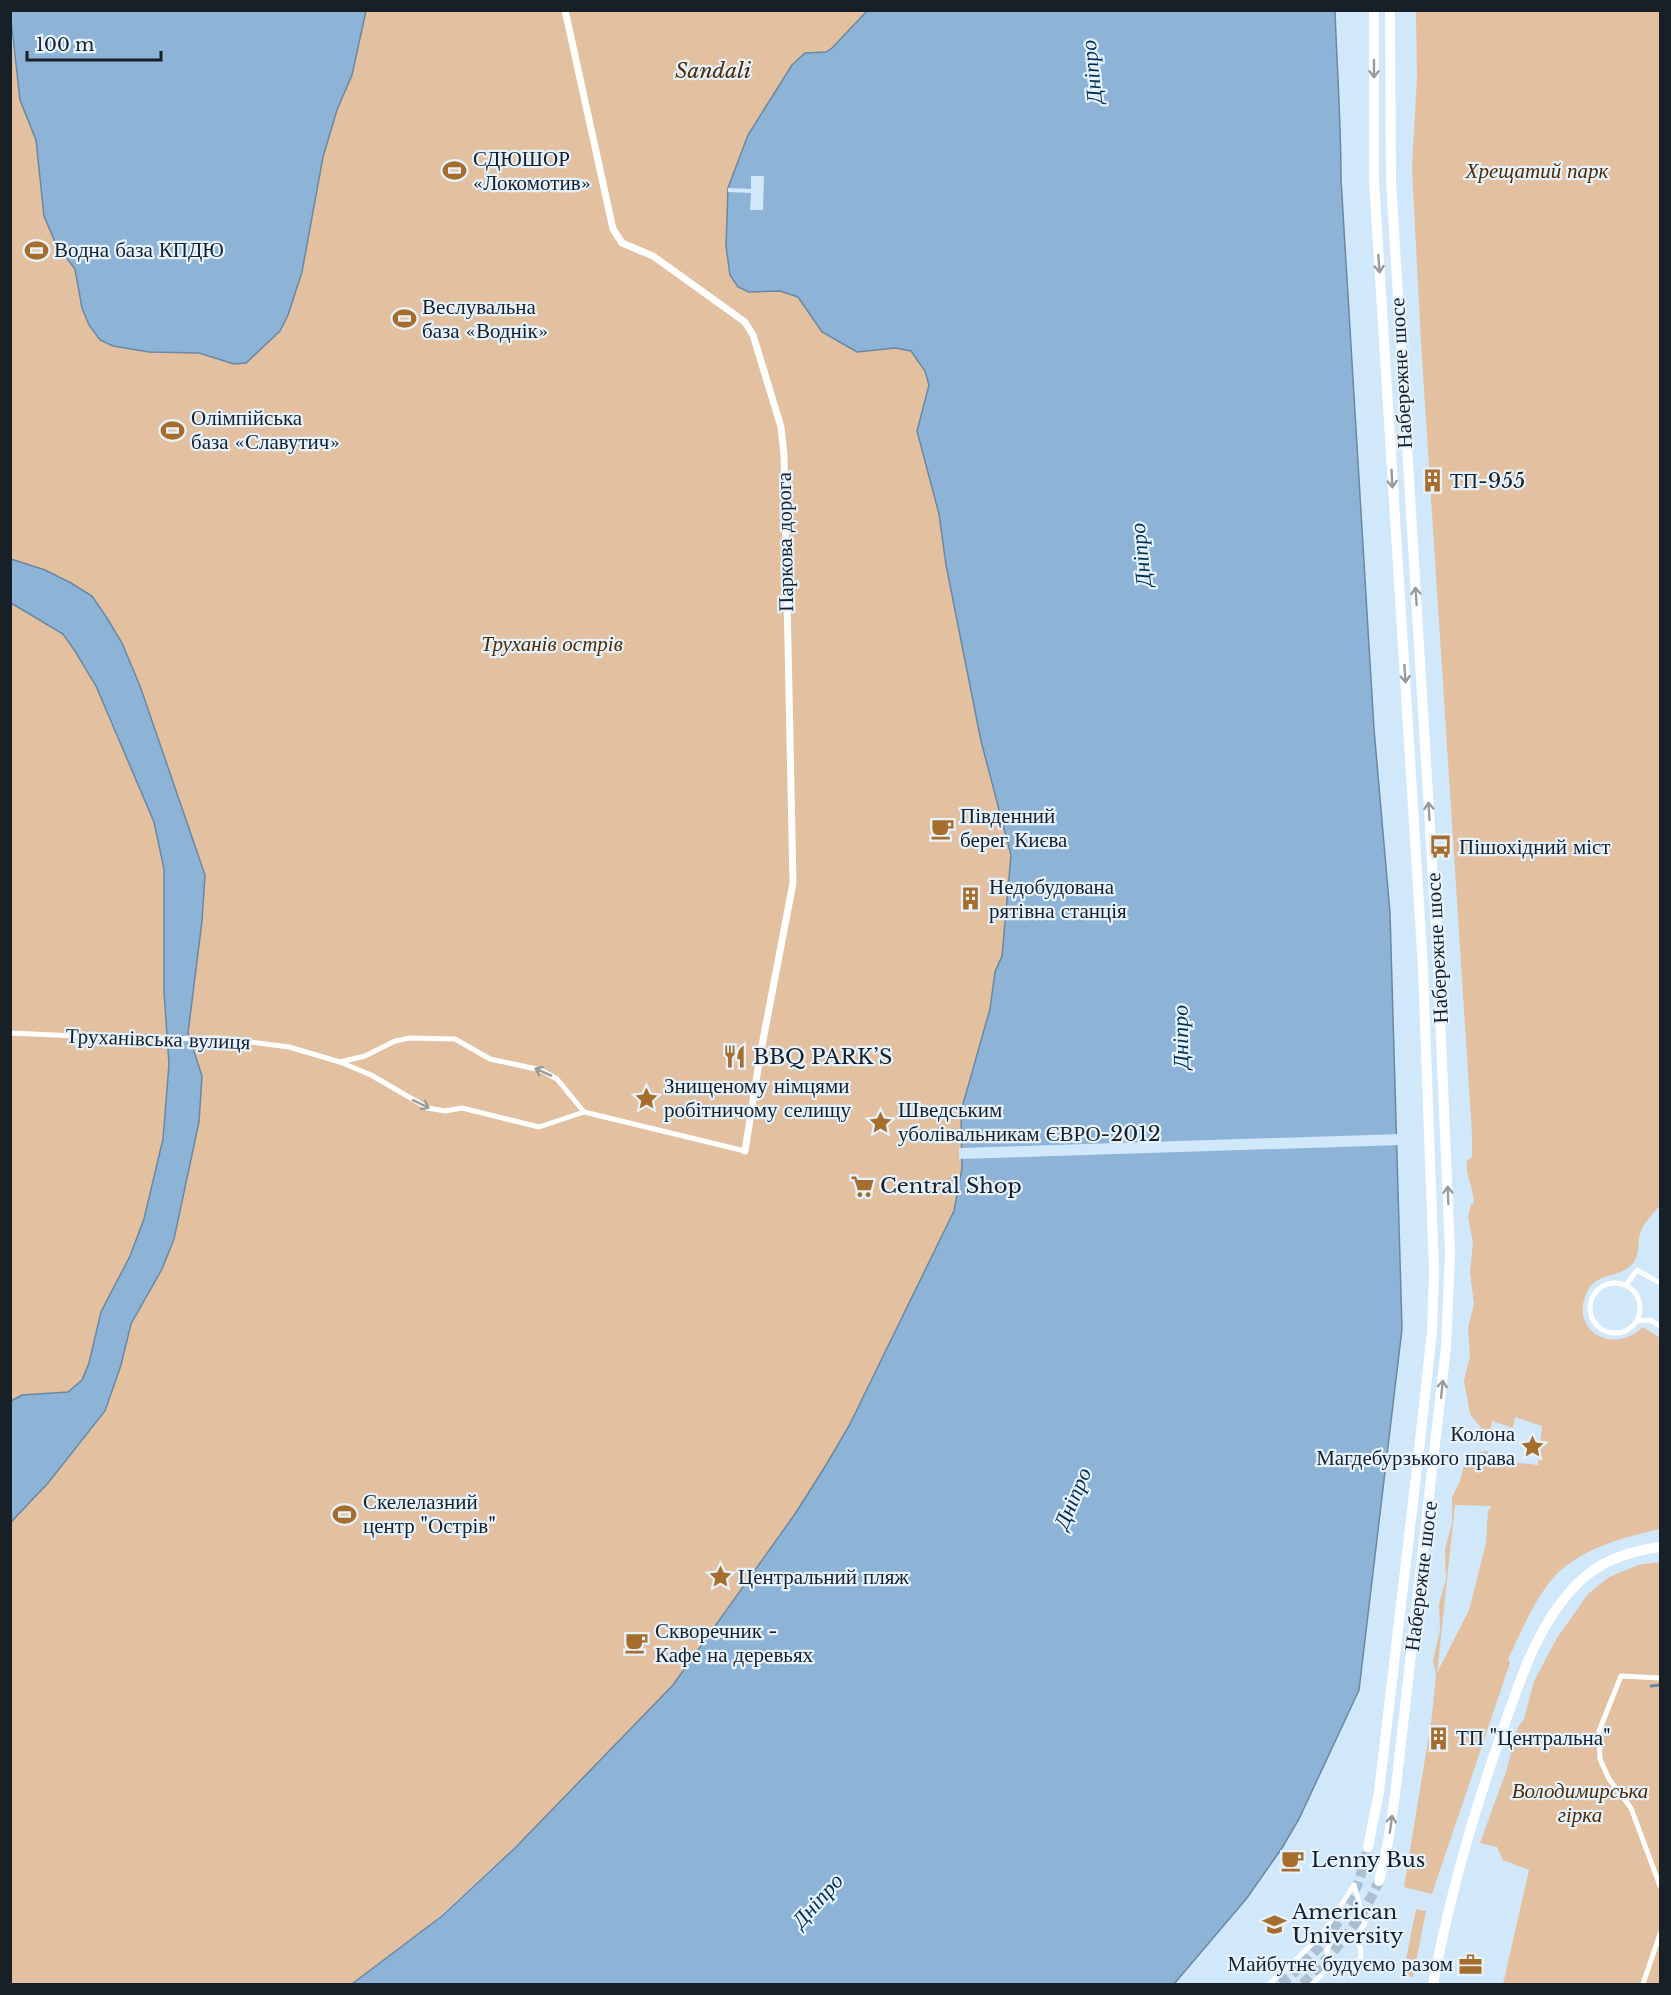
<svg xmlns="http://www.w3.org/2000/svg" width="1671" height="1995" font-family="'Libre Baskerville',serif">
  <rect width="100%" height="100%" fill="#d1e7fa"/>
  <!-- green -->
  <g fill="#e2c0a0" fill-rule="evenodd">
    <polygon points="366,11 867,11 832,48 826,52 805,53 792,65 748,135 728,188 726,246 730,275 738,287 749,292 780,291 799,297 817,326 828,336 857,352 895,348 911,351 925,371 929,385 917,431 939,514 946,565 981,741 1011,855 1002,956 995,972 990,1009 962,1140 962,1168 954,1211 946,1229 849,1426 826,1465 795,1514 673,1685 533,1830 427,1928 352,1984 11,1984 11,1522 48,1483 105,1411 121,1365 131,1324 162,1269 174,1239 199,1122 202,1076 188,1033 202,921 205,875 140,686 122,643 107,618 92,596 71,583 45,570 11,559 10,27 20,100 36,140 56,244 75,269 82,308 89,325 100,340 149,352 199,353 234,364 246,363 280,331 288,315 302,272 323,157 337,110 352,75"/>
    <path d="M1416 11H1660V1205C1654 1213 1644 1222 1641 1231 1637 1240 1640 1254 1634 1262 1619 1280 1599 1271 1588 1290 1567 1328 1612 1357 1643 1327L1660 1338V1529C1625 1537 1578 1549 1553 1578 1534 1601 1521 1632 1508 1659L1510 1663 1432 1894 1404 1887 1432 1716 1436 1675 1433 1660 1440 1630 1439 1604 1446 1579 1445 1549 1452 1523V1497L1460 1481 1464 1465 1480 1452 1488 1451V1460L1538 1465 1542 1426 1515 1417 1513 1428 1492 1421 1490 1434 1485 1433 1470 1414 1464 1381 1470 1356 1468 1328 1474 1304 1470 1272 1473 1242 1468 1217 1471 1204 1474 1203C1474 1190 1465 1175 1467 1161L1472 1157V1134L1421 342 1412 168 1417 77ZM1455 1505 1492 1506 1488 1511 1486 1543 1469 1610 1437 1673Z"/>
    <polygon points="11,603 63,634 75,651 96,686 154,822 164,869 164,992 169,1064 163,1139 144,1219 130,1256 101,1312 89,1363 82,1380 68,1392 22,1395 11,1401"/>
    <polygon points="1660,1562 1660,1984 1503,1984 1529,1870 1503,1860 1497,1847 1480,1843 1506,1772 1518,1727 1524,1719 1534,1681 1557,1638 1588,1594 1609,1577 1638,1565"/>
    <polygon points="1416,1909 1426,1911 1413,1977 1403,1974"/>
  </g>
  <!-- water -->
  <g fill="#8db4d6" stroke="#6a88a2" stroke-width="1.5">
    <polygon points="10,11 366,11 352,75 337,110 323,157 302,272 288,315 280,331 246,363 234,364 199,353 149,352 113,346 100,340 89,325 82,308 75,269 56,244 44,216 36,140 20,100"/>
    <path d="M867 11H1335C1337 67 1341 122 1341 179L1374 729 1390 913 1402 1329 1359 1690 1299 1819 1282 1848 1247 1898 1174 1984H352L442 1916 516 1847 673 1685 795 1514 826 1465 849 1426 954 1211 962 1168 961 1111 990 1009 995 972 1002 956 1011 855 981 741 946 565 939 514 917 431 929 385 925 371 911 351 895 348 857 352 822 332 798 297 780 291 749 292 738 287 730 275 726 246 728 188 748 135 792 65 805 53 826 52 832 48Z"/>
    <polygon points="11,559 45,570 71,583 92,596 107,618 122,643 140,686 205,875 202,921 188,1033 202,1076 199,1122 174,1239 162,1269 131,1324 121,1365 105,1411 48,1483 11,1522 11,1401 22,1395 68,1392 82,1380 89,1363 101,1312 130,1256 144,1219 163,1139 169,1064 164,992 164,869 154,822 96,686 75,651 63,634 11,603"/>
  </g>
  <!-- pier -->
  <g fill="#d1e7fa">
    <polygon points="751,176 764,176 763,210 750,210 751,193 728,192 728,188 751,189"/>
    <polygon points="1400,1134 1401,1145 959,1159 959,1148"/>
  </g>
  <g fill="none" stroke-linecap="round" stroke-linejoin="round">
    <!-- stream -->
    <polyline stroke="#6a88a2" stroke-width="3" points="1651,1686 1660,1685"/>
    <!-- primary-tunnel -->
    <g stroke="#acbfd0" stroke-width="10" stroke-dasharray="10 5" stroke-linecap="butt">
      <path d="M1281 1984C1310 1959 1339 1929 1354 1892 1361 1878 1364 1862 1368 1847"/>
      <path d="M1303 1984C1333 1953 1361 1922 1379 1881"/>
    </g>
    <!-- pedestrian -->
    <g stroke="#fff" stroke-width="5">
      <polyline points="10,1033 143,1039 219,1038 289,1047 340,1062 371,1075 428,1108 445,1111 462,1108 539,1127 584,1112 745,1151"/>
      <polyline points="340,1062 365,1056 395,1041 410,1038 455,1039 490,1059 541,1070 557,1079 584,1112"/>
      <circle cx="1615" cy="1308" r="25"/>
      <polyline points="1629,1287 1626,1285 1637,1270 1660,1283"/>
      <polyline points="1638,1319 1637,1321 1650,1320 1660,1326"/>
      <polyline points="1660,1678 1621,1676 1599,1731 1600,1759 1609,1779 1631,1808 1660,1886"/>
      <polyline points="1354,1885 1365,1923 1355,1939"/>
      <circle cx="1344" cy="1953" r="17"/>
      <polyline points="1321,1936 1354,1885"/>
      <polyline points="1273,1984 1271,1982 1321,1936 1330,1944"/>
      <polyline points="1312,1984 1332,1965"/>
      <polyline points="1643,1984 1660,1934"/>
    </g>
    <!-- minor -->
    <polyline stroke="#fff" stroke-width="7" points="565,10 613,229 622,243 653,256 745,322 753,335 781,427 784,455 793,883 760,1056 745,1151"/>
    <!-- primary -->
    <g stroke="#fff" stroke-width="10">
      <polyline points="1368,1847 1379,1792 1417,1468 1432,1332 1434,1271 1423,968 1374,180 1374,10"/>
      <polyline points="1379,1881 1388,1842 1395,1795 1446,1347 1450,1254 1437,944 1391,181 1390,10"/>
      <path d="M1433 1984C1449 1899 1472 1817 1501 1735 1519 1682 1538 1622 1579 1582 1601 1560 1630 1551 1660 1547"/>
    </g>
  </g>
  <!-- one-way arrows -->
  <defs><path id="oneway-shaft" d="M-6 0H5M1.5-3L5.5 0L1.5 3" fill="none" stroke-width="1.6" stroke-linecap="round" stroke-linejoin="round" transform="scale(1.5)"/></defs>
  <g stroke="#979b9e">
    <use href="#oneway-shaft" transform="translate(1374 69) rotate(90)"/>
    <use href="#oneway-shaft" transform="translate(1379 264) rotate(86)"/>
    <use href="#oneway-shaft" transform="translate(1392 479) rotate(87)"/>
    <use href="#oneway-shaft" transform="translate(1416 596) rotate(-94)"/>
    <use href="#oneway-shaft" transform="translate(1405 674) rotate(86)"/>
    <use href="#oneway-shaft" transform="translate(1429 811) rotate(-93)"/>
    <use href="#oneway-shaft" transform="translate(543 1072) rotate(-156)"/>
    <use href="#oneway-shaft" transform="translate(421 1104) rotate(26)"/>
    <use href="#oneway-shaft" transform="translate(1448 1195) rotate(-92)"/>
    <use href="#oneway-shaft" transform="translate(1442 1389) rotate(-84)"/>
    <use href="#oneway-shaft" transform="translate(1391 1824) rotate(-82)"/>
  </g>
  <!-- icons -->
  <defs>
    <symbol id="stadium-bare" viewBox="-9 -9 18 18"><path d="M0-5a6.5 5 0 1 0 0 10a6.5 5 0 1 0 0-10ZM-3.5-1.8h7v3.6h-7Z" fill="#a76d2d" stroke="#e6f3ff" stroke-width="2.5" paint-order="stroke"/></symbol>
    <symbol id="building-bare" viewBox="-9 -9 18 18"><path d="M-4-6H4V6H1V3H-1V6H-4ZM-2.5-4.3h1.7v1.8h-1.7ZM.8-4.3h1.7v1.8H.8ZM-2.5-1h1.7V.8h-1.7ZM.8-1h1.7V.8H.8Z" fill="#a76d2d" stroke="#e6f3ff" stroke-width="2.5" paint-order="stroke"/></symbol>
    <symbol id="cafe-bare" viewBox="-9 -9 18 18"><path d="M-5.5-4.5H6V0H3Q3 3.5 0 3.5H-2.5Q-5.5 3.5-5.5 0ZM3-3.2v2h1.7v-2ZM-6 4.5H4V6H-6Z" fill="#a76d2d" stroke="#e6f3ff" stroke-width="2.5" paint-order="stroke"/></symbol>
    <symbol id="bus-bare" viewBox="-9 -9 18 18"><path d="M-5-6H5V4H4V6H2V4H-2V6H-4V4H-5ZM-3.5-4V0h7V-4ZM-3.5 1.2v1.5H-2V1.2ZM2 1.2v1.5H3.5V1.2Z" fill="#a76d2d" stroke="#e6f3ff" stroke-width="2.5" paint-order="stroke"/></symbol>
    <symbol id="restaurant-bare" viewBox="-9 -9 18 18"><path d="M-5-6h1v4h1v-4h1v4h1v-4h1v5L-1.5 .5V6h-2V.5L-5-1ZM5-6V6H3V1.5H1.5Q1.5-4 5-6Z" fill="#a76d2d" stroke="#e6f3ff" stroke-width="2.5" paint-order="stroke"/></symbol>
    <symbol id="sight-bare" viewBox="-9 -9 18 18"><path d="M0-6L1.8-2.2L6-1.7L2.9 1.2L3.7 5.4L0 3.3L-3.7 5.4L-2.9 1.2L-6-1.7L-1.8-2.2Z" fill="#a76d2d" stroke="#e6f3ff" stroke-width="2.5" paint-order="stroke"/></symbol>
    <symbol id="supermarket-bare" viewBox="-9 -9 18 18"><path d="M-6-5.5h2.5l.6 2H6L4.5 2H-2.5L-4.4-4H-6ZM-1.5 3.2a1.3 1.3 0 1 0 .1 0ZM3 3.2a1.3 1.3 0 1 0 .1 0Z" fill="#a76d2d" stroke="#e6f3ff" stroke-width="2.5" paint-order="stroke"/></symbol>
    <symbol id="university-bare" viewBox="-9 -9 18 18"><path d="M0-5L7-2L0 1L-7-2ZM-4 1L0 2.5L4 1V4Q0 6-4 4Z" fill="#a76d2d" stroke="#e6f3ff" stroke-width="2.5" paint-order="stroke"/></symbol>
    <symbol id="office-bare" viewBox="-9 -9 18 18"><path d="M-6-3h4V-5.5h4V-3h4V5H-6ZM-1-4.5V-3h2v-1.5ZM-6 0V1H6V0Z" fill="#a76d2d" stroke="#e6f3ff" stroke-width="2.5" paint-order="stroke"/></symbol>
  </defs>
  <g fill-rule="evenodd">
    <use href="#stadium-bare" x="438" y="154" width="33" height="33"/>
    <use href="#stadium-bare" x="20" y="234" width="33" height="33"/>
    <use href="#stadium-bare" x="388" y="302" width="33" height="33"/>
    <use href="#stadium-bare" x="156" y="414" width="33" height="33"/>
    <use href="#building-bare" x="1416" y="464" width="33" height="33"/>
    <use href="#cafe-bare" x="926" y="812" width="33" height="33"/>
    <use href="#bus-bare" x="1424" y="830" width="33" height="33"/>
    <use href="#building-bare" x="954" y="882" width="33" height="33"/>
    <use href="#restaurant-bare" x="718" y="1040" width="33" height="33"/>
    <use href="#sight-bare" x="630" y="1082" width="33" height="33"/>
    <use href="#sight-bare" x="864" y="1106" width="33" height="33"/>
    <use href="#supermarket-bare" x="846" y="1170" width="33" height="33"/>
    <use href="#sight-bare" x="1516" y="1430" width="33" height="33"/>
    <use href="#stadium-bare" x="328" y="1498" width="33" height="33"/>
    <use href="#sight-bare" x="704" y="1560" width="33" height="33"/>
    <use href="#cafe-bare" x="620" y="1626" width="33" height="33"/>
    <use href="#building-bare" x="1422" y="1722" width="33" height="33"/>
    <use href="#cafe-bare" x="1276" y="1844" width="33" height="33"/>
    <use href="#university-bare" x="1258" y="1908" width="33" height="33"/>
    <use href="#office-bare" x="1454" y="1948" width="33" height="33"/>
  </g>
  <g text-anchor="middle" stroke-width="4.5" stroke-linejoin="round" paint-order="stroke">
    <!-- park labels -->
    <g font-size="21" font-style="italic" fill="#4e2a00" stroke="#e6f3ff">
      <text x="713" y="78">Sandali</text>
      <text x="1537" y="178">Хрещатий парк</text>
      <text x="552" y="651">Труханів острів</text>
      <text x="1580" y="1798">Володимирська<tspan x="1580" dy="24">гірка</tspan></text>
    </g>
    <!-- poi labels -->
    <g font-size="21" fill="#182027" stroke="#e6f3ff" text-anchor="start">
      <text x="473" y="166">СДЮШОР<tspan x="473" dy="24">«Локомотив»</tspan></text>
      <text x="54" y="257">Водна база КПДЮ</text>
      <text x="422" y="314">Веслувальна<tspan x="422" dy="24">база «Воднік»</tspan></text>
      <text x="191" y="425">Олімпійська<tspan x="191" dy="24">база «Славутич»</tspan></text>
      <text x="1450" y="488">ТП-955</text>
      <text x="960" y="823">Південний<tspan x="960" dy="24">берег Києва</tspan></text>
      <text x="1459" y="854">Пішохідний міст</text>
      <text x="989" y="894">Недобудована<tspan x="989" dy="24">рятівна станція</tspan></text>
      <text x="753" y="1064">BBQ PARK’S</text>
      <text x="664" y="1093">Знищеному німцями<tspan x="664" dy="24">робітничому селищу</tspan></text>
      <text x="898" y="1117">Шведським<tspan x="898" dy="24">уболівальникам ЄВРО-2012</tspan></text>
      <text x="880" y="1193">Central Shop</text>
      <text x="1515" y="1441" text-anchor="end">Колона<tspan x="1515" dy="24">Магдебурзького права</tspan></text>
      <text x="363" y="1509">Скелелазний<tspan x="363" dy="24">центр "Острів"</tspan></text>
      <text x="738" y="1584">Центральний пляж</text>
      <text x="655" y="1638">Скворечник -<tspan x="655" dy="24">Кафе на деревьях</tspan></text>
      <text x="1456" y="1745">ТП "Центральна"</text>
      <text x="1311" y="1867">Lenny Bus</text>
      <text x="1292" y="1919">American<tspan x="1292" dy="24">University</tspan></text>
      <text x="1453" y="1971" text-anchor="end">Майбутнє будуємо разом</text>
    </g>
    <!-- street labels -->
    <g font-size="21" fill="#182027" stroke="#e6f3ff">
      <text transform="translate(1401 373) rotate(-93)" y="7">Набережне шосе</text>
      <text transform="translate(785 542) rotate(-91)" y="7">Паркова дорога</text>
      <text transform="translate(1437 948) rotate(-93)" y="7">Набережне шосе</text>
      <text transform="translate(158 1039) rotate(2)" y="7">Труханівська вулиця</text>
      <text transform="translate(1421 1576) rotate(-83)" y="7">Набережне шосе</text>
    </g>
    <!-- water labels -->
    <g font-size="22" font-style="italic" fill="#002f4f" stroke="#e6f3ff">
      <text transform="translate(1091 72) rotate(-96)" y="8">Дніпро</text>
      <text transform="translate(1140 555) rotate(-96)" y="8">Дніпро</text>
      <text transform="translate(1180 1037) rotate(-91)" y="8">Дніпро</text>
      <text transform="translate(1072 1498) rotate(-67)" y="8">Дніпро</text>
      <text transform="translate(817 1900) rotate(-48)" y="8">Дніпро</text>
    </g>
  </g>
  <!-- border -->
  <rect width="1671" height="1995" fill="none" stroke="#182027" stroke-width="24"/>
  <!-- scale -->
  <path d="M27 51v9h134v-9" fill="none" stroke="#182027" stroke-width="3"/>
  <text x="36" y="51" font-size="18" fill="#182027" stroke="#e6f3ff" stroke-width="4.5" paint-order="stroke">100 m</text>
</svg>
